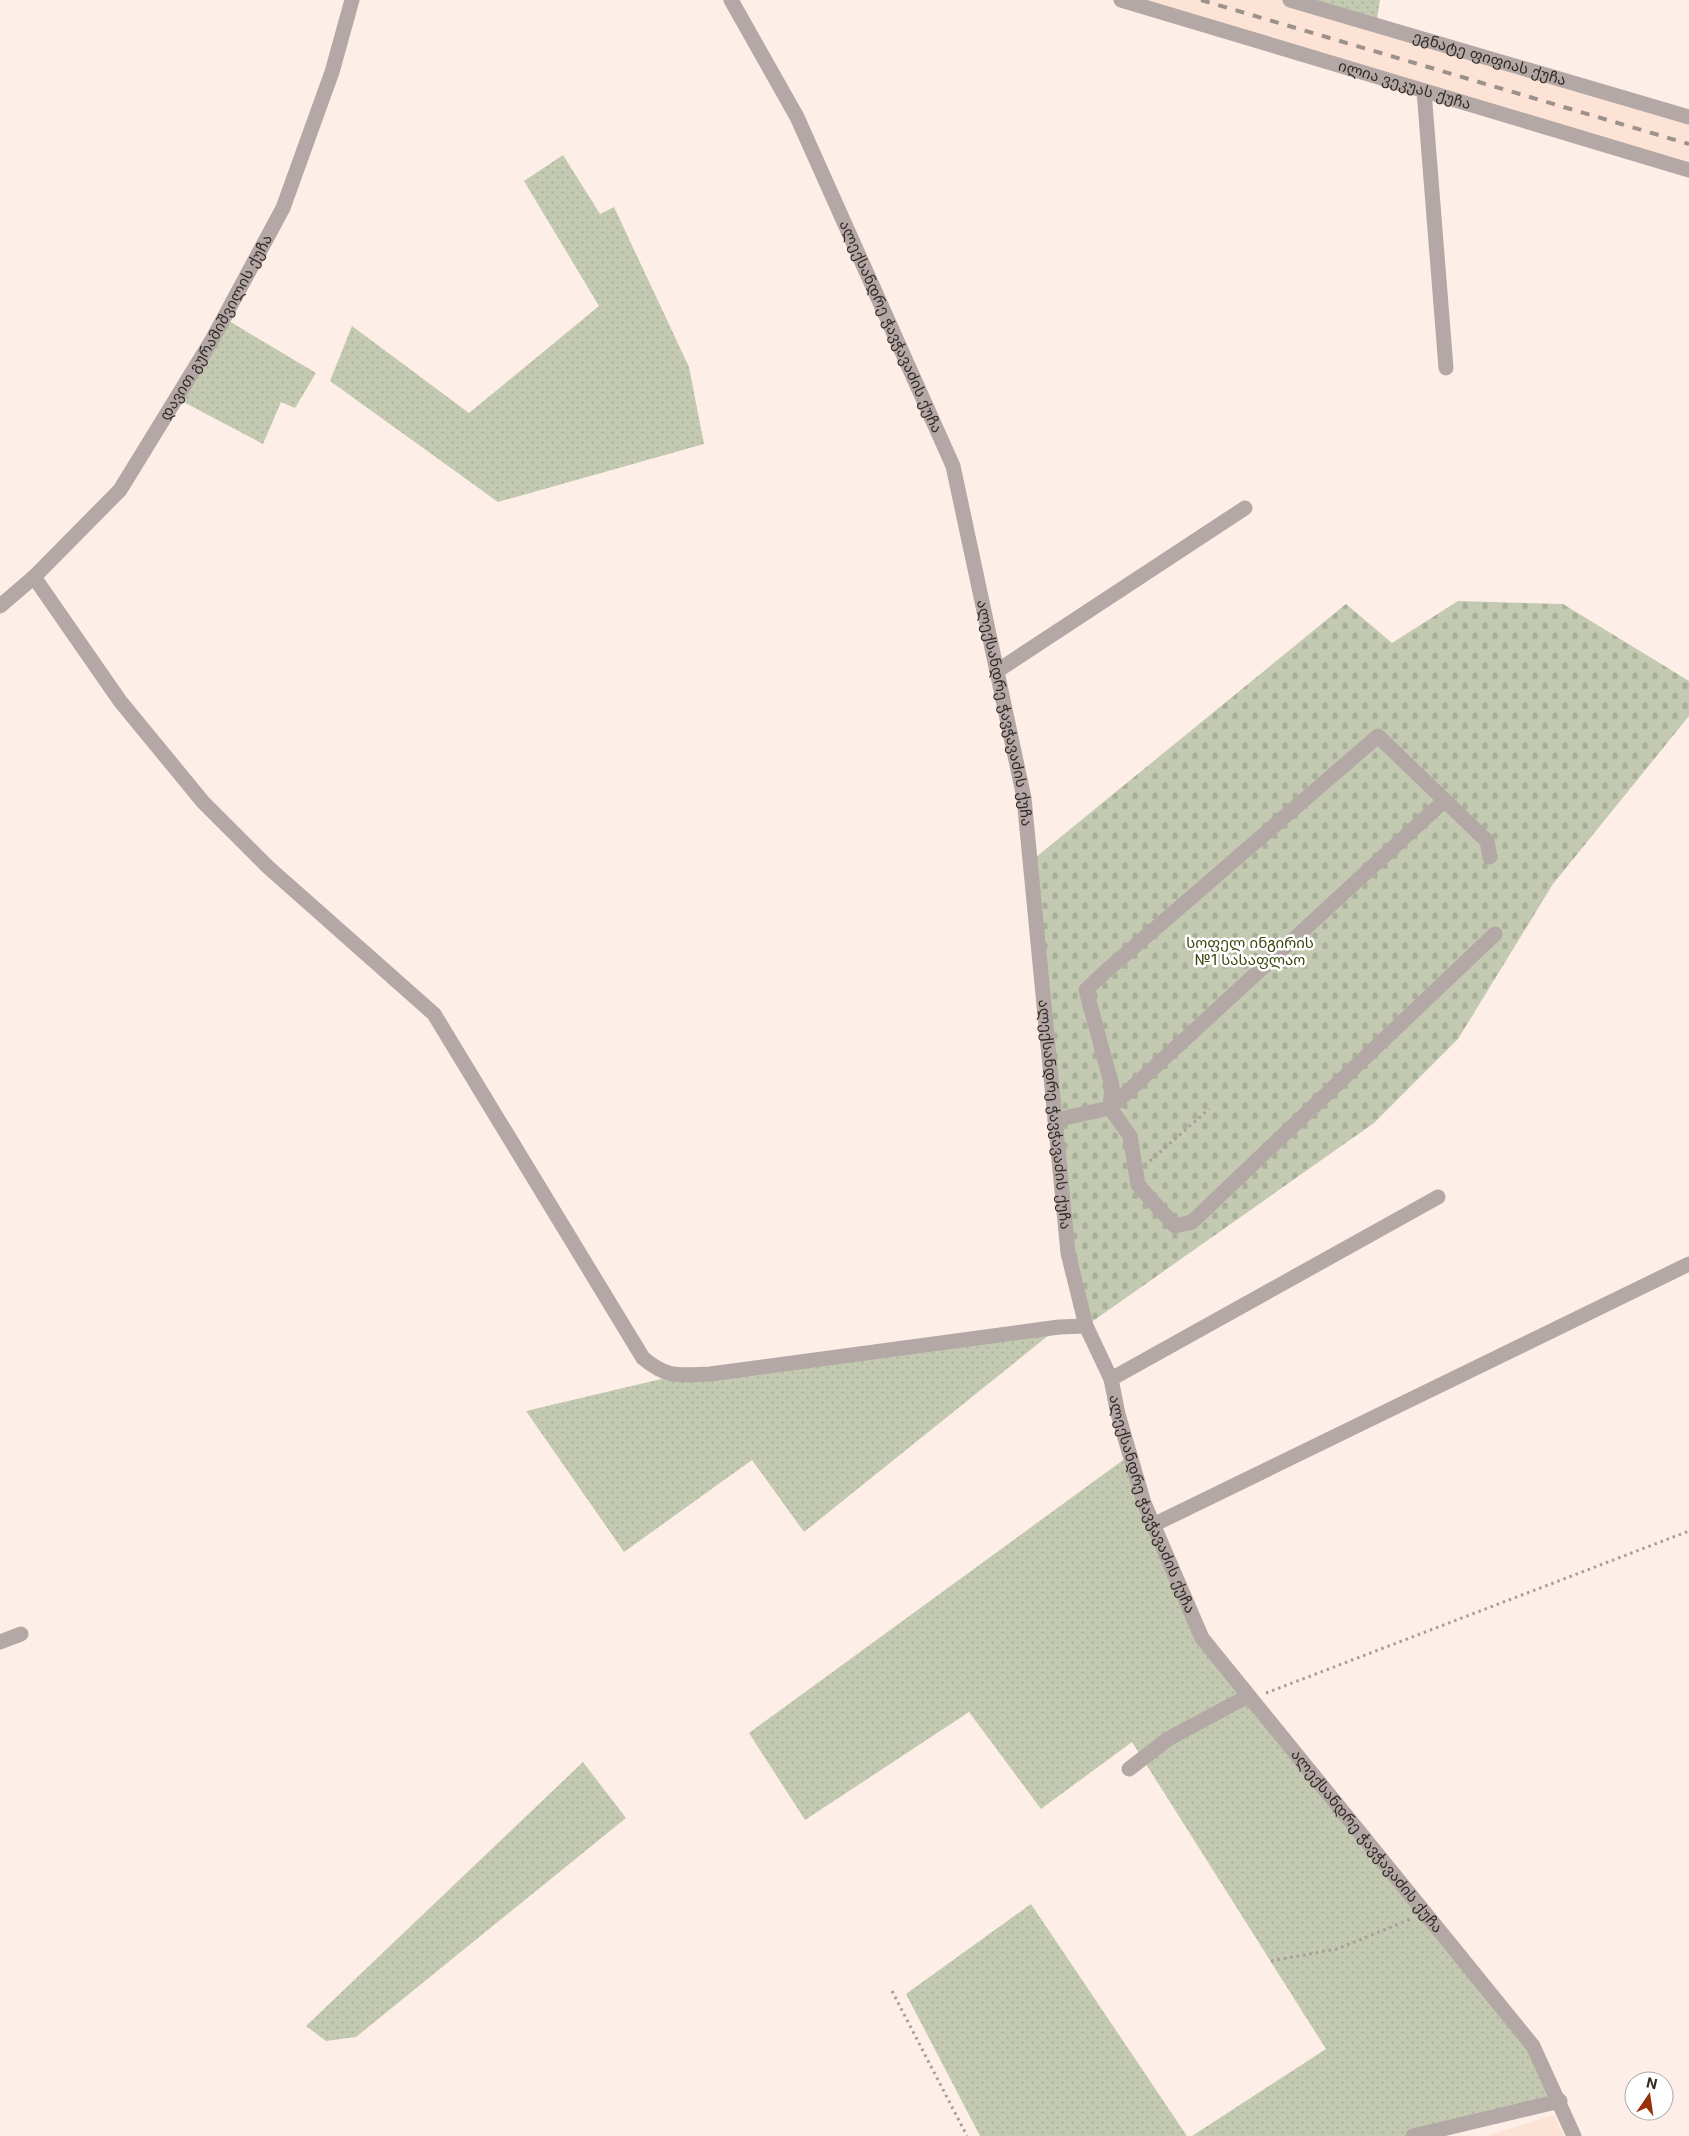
<svg xmlns="http://www.w3.org/2000/svg" width="1689" height="2136" font-family="Inter,'Noto Sans Georgian',sans-serif">
  <defs>
    <pattern id="grass-dots" width="8" height="8" patternUnits="userSpaceOnUse" patternTransform="scale(1.25)"><rect width="8" height="8" fill="#c3cab1"/><path d="M2 2h.1M6 6h.1" fill="none" stroke="#a8ae98" stroke-width="1.8" stroke-linecap="round"/></pattern>
    <pattern id="cemetery-stones" width="16" height="16" patternUnits="userSpaceOnUse" patternTransform="scale(1.25)"><rect width="16" height="16" fill="#c3cab1"/><path d="M2 7V4a2 2 0 0 1 4 0v3zM10 15v-3a2 2 0 0 1 4 0v3z" fill="#a8ae98"/></pattern>
  </defs>
  <rect width="100%" height="100%" fill="#fdefe7"/>
  <!-- built -->
  <g fill="#fce3d5">
    <polygon points="1121,0 1290,0 1689,117 1689,170"/>
    <polygon points="1554,2115 1564,2136 1485,2136"/>
  </g>
  <!-- grass -->
  <g fill="url(#grass-dots)">
    <polygon points="1290,0 1380,0 1376,25"/>
    <polygon points="563,155 600,214 614,207 689,367 704,444 498,502 330,381 352,326 469,413 599,306 524,181"/>
    <polygon points="224,318 316,373 295,408 281,402 263,444 176,398"/>
    <polygon points="1059,1327 804,1532 752,1460 624,1552 526,1411 678,1375"/>
    <polygon points="1130,1455 1202,1638 1533,2046 1560,2101 1413,2136 1192,2136 1326,2049 1132,1742 1041,1809 969,1712 805,1820 749,1733"/>
    <polygon points="583,1762 626,1818 356,2037 326,2041 306,2026"/>
    <polygon points="1031,1904 1187,2136 980,2136 906,1994"/>
  </g>
  <!-- cemetery -->
  <polygon fill="url(#cemetery-stones)" points="1458,601 1563,604 1689,681 1689,716 1553,884 1458,1039 1374,1123 1086,1326 1068,1253 1030,862 1346,604 1392,643"/>
  <g fill="none" stroke-linecap="round" stroke-linejoin="round">
    <!-- path -->
    <g stroke="#a99d97" stroke-width="3" stroke-dasharray="2.5 4" stroke-linecap="butt">
      <polyline points="1150,1161 1209,1109"/>
      <polyline points="1266,1693 1689,1531"/>
      <polyline points="1271,1961 1337,1949 1411,1919"/>
      <polyline points="892,1991 967,2136"/>
    </g>
    <!-- minor -->
    <g stroke="#b3a8a5" stroke-width="15">
      <path id="s1" d="M731 0 797 117 953 466 1024 798 1068 1253 1086 1326 1111 1379 1118 1414 1144 1503 1202 1638 1533 2046 1574 2136"/>
      <path id="s2" d="M1121 0 1689 170"/>
      <path id="s3" d="M1290 0 1689 117"/>
      <polyline points="1424,91 1446,368"/>
      <path d="M34 577 120 701 203 802 268 867 434 1014 643 1358C668 1379 679 1375 710 1374L1059 1327 1086 1326"/>
      <path id="s4" d="M0 606 34 577 120 490 212 340 283 208 332 72 352 0"/>
      <polyline points="997,671 1245,508"/>
      <polyline points="1490,857 1487,841 1378,736 1106,971 1086,990 1112,1086 1110,1108 1130,1136 1138,1185 1175,1226 1192,1222 1495,934"/>
      <polyline points="1055,1120 1110,1108 1445,800"/>
      <polyline points="1111,1379 1438,1197"/>
      <polyline points="1153,1525 1689,1264"/>
      <polyline points="0,1642 21,1634"/>
      <polyline points="1129,1769 1168,1739 1248,1696"/>
      <polyline points="1413,2136 1560,2101"/>
    </g>
    <!-- rail -->
    <polyline stroke="#9d918b" stroke-width="4" stroke-dasharray="9 9" stroke-linecap="butt" points="1201,0 1689,144"/>
  </g>
  <g text-anchor="middle" stroke-width="5" stroke-linejoin="round" paint-order="stroke">
    <!-- street labels -->
    <g font-size="15" fill="#332a25" stroke="#fff">
      <text dy="5" stroke="none"><textPath href="#s3" startOffset="208">ეგნატე ფიფიას ქუჩა</textPath></text>
      <text dy="5" stroke="none"><textPath href="#s2" startOffset="296">ილია ვეკუას ქუჩა</textPath></text>
      <text dy="5" stroke="none"><textPath href="#s1" startOffset="364">ალექსანდრე ჭავჭავაძის ქუჩა</textPath></text>
      <text dy="5" stroke="none"><textPath href="#s4" startOffset="356">დავით გურამიშვილის ქუჩა</textPath></text>
      <text dy="5" stroke="none"><textPath href="#s1" startOffset="769">ალექსანდრე ჭავჭავაძის ქუჩა</textPath></text>
      <text dy="5" stroke="none"><textPath href="#s1" startOffset="1174">ალექსანდრე ჭავჭავაძის ქუჩა</textPath></text>
      <text dy="5" stroke="none"><textPath href="#s1" startOffset="1579">ალექსანდრე ჭავჭავაძის ქუჩა</textPath></text>
      <text dy="5" stroke="none"><textPath href="#s1" startOffset="1984">ალექსანდრე ჭავჭავაძის ქუჩა</textPath></text>
    </g>
    <!-- park labels -->
    <g font-size="15" fill="#3a450d" stroke="#fff">
      <text x="1250" y="948">სოფელ ინგირის<tspan x="1250" dy="17">№1 სასაფლაო</tspan></text>
    </g>
  </g>
  <!-- north arrow -->
  <g transform="translate(1649 2096) rotate(13)"><circle r="24" fill="#ffffff" stroke="#adaaa8"/>
  <path d="M0-4L9 19L0 12L-9 19Z" fill="#983208"/>
  <text y="-8" font-size="14" font-weight="bold" text-anchor="middle" fill="#332a25">N</text>
  </g>
</svg>
